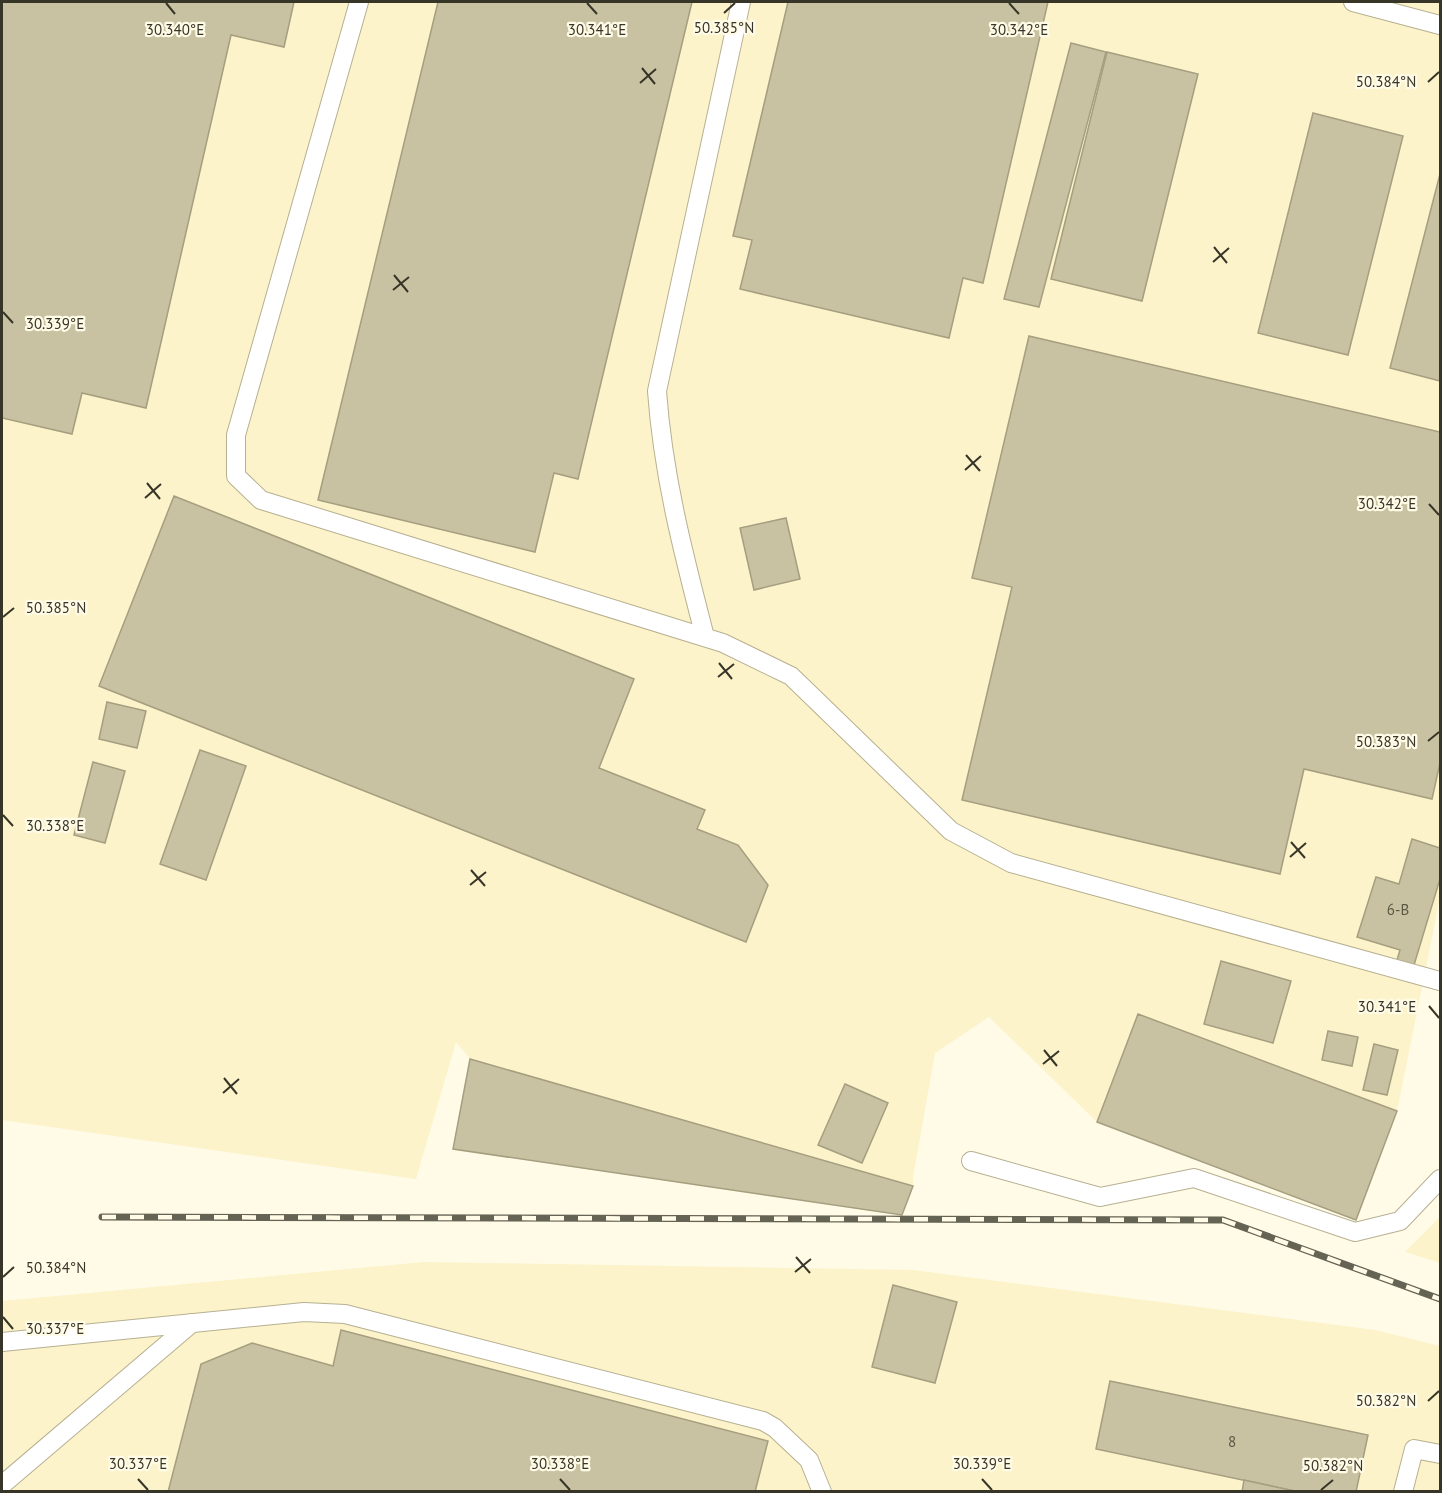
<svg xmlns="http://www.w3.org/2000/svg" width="1442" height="1493" font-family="'PT Sans',sans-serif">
  <rect width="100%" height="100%" fill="#fffbe7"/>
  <!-- built -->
  <g fill="#fcf3ca">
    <polygon points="2,2 1440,2 1440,898 1397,1111 1356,1220 1097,1122 989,1017 935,1053 913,1177 913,1186 470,1059 456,1042 416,1179 2,1120"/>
    <polygon points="1440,1217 1440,1263 1405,1252"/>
    <polygon points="424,1262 913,1270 1375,1330 1440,1346 1440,1491 2,1492 2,1301"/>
  </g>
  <!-- building -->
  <g fill="#c9c2a2" stroke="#a59e7f" stroke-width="1.5">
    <polygon points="2,2 294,2 284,47 231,35 146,408 82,393 72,434 2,418"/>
    <polygon points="438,2 692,2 578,479 554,473 535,552 318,500"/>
    <polygon points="788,2 1048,2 983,283 963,278 949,338 740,289 752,240 733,236"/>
    <polygon points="1071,43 1106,52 1039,307 1004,299"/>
    <polygon points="1107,52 1198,74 1142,301 1051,279"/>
    <polygon points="1313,113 1403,136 1348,355 1258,333"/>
    <polygon points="1440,174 1440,381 1390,368"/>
    <polygon points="1029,336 1440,432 1440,763 1432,799 1304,769 1280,874 962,800 1012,587 972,578"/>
    <polygon points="174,496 634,679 599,768 705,810 697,829 738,845 768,885 746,942 99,686"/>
    <polygon points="786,518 800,579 754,590 740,528"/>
    <polygon points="107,702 146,711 137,748 99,739"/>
    <polygon points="200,750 246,766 206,880 160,864"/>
    <polygon points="93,762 125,771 105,843 74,835"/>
    <polygon points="1412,839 1440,848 1440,879 1414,965 1397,960 1400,950 1357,937 1376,877 1399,884"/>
    <polygon points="1221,961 1291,981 1273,1043 1204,1024"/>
    <polygon points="1138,1014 1397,1111 1356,1220 1097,1122"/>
    <polygon points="1328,1031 1358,1037 1352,1066 1322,1060"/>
    <polygon points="1374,1044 1398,1050 1387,1095 1363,1090"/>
    <polygon points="470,1059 913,1186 902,1215 453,1149"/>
    <polygon points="845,1084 888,1103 862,1163 818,1145"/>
    <polygon points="893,1285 957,1302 935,1383 872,1367"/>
    <polygon points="341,1330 768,1441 755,1492 168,1492 201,1364 252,1343 333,1366"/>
    <polygon points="1110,1381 1368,1435 1356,1492 1299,1492 1096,1449"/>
    <polygon points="1244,1480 1299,1492 1242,1492"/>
  </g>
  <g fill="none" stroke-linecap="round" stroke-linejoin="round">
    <defs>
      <g id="service">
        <polyline points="359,2 236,435 236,476 261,500 723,643 791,676 951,831 1011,863 1440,981"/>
        <polyline points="1353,2 1440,25"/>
        <path d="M705 637C684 556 663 476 657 391L741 2"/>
        <polyline points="971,1161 1100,1197 1194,1178 1355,1232 1400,1221 1440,1179"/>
        <polyline points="2,1342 304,1312 345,1314 763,1421 775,1428 809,1460 822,1492"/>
        <polyline points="2,1485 192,1323"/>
        <polyline points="1403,1492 1414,1449 1440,1454"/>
      </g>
    </defs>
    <!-- service casing -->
    <use href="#service" stroke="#b7b091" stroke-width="20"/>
    <!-- service -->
    <use href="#service" stroke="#fff" stroke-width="18"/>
    <defs>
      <polyline id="rail" points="102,1217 1223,1220 1440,1299"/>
    </defs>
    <!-- rail casing -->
    <use href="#rail" stroke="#656354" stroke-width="7"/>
    <!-- rail -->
    <use href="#rail" stroke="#fffbe7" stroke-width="4.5" stroke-dasharray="14" stroke-linecap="butt"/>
  </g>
  <!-- ticks -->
  <path fill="none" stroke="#373528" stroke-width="2" d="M166 3 175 14M587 3 597 14M1009 3 1019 14M724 13 735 3M642 68 655 84M1428 82 1439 72M640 83 656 69M1214 247 1227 263M1213 262 1229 248M394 275 408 292M393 290 409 277M3 312 13 323M966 455 980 471M965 470 981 456M147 483 160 499M145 498 161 484M1429 504 1439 515M3 617 14 608M719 663 732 679M718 677 734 664M1428 741 1439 732M3 815 13 826M1291 842 1305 858M1290 857 1306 843M471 870 485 886M470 885 486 872M1429 1006 1439 1018M1044 1050 1057 1066M1043 1064 1059 1051M224 1078 237 1094M223 1093 239 1079M796 1257 810 1273M795 1272 811 1259M3 1277 14 1267M3 1317 13 1329M1428 1401 1439 1391M138 1479 148 1490M560 1479 570 1490M982 1479 992 1490M1321 1490 1333 1480"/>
  <g text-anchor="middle" stroke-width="4.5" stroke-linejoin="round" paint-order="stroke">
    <!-- number labels -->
    <g font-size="15" fill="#5c5846">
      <text x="1398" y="915">6-В</text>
      <text x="1232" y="1447">8</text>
    </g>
  </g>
  <g font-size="15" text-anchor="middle" fill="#373528" stroke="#fffbe7" stroke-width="4.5" stroke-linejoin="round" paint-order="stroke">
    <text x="724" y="33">50.385°N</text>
    <text x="175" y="35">30.340°E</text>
    <text x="597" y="35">30.341°E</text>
    <text x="1019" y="35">30.342°E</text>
    <text x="1386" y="87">50.384°N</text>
    <text x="55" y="329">30.339°E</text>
    <text x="1387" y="509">30.342°E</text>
    <text x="56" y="613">50.385°N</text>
    <text x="1386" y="747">50.383°N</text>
    <text x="55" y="831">30.338°E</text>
    <text x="1387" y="1012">30.341°E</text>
    <text x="56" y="1273">50.384°N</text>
    <text x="55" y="1334">30.337°E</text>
    <text x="1386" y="1406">50.382°N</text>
    <text x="138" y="1469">30.337°E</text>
    <text x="560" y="1469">30.338°E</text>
    <text x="982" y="1469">30.339°E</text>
    <text x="1333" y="1471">50.382°N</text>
  </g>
  <!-- border -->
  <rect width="1442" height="1493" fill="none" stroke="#373528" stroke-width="6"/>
</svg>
